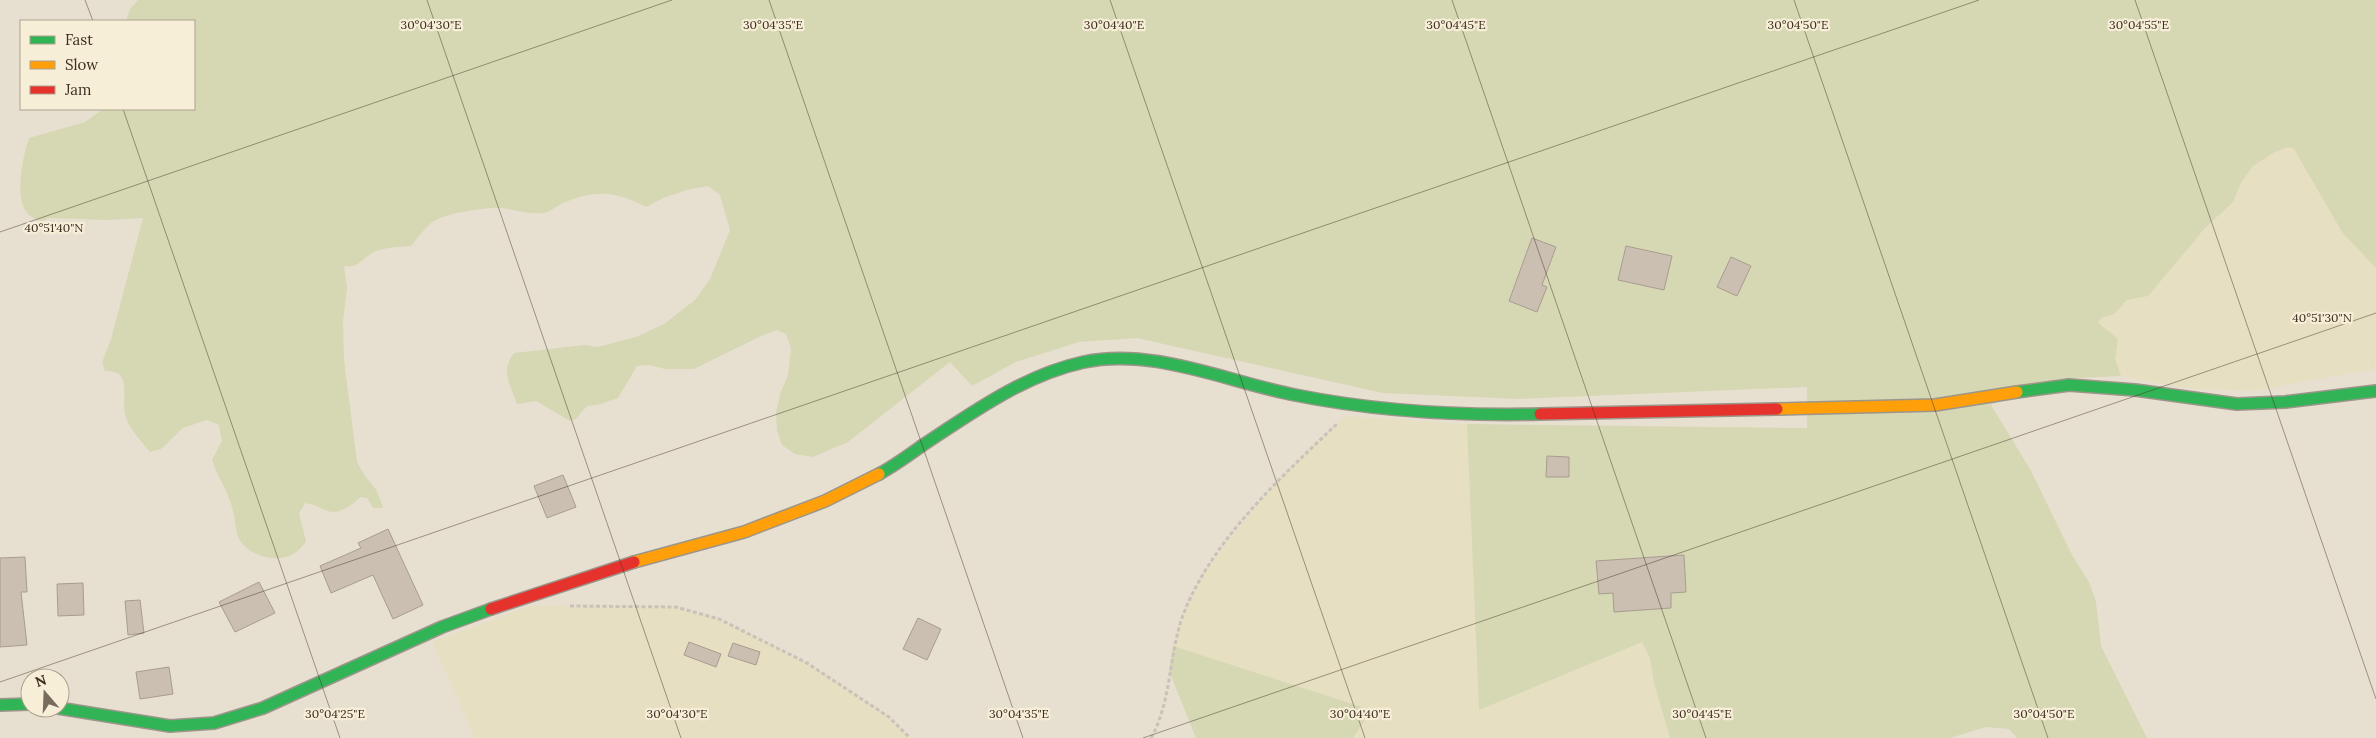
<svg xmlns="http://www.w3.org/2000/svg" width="2376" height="738" font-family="Lora,serif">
  <rect width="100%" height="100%" fill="#e7e0d1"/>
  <!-- farmland -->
  <g fill="#e6dfc2">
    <polygon points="2288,147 2294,148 2342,232 2376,268 2375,369 2252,391 2183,388 2121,376 2115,359 2118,339 2098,323 2101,318 2114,314 2127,300 2136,297 2233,202 2241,183 2253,166 2275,152"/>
    <polygon points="1345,416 1467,424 1479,710 1642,642 1650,658 1654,683 1670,738 1353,738 1371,710 1173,646 1185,610 1204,571 1275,483"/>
    <polygon points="643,605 676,607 719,619 807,663 889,717 910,738 475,738 432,642 530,606"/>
  </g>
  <!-- green -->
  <g fill="#d6d7b3">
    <path d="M138 0H2376V268L2342 232 2294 149 2288 147 2275 152 2253 166 2241 183 2233 202 2205 228 2148 296 2127 300 2114 314 2101 318 2098 323 2118 339 2115 359 2121 376 2058 379 1991 405 2030 469 2072 555 2089 582 2096 602 2101 646 2147 738H2017L2009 729 1986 727 1950 738H1670L1654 683 1650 658 1642 642 1479 710 1467 424 1807 428V387L1518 399 1383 393 1137 338 1079 342 1016 362 972 386 950 362 848 442 813 457 795 454 782 445 777 431 776 412 781 391 788 375 791 349 786 334 777 330 759 337 694 369H665L649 365 637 366 618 398 601 404 587 406 576 419 570 421 536 401 517 404C510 384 500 371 514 353L585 345 598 347 636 337 664 324 695 300 710 279 730 230 720 195 708 186 687 190 663 198 646 207C616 191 595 189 563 203 556 206 551 212 543 213 530 215 514 209 501 208 485 207 444 213 431 223 424 229 417 239 411 246 399 247 382 247 372 253 362 259 357 269 344 266L347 288 343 321 344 360 355 447 357 462 365 476 377 491 383 508H373L367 498 360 497C353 505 338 515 328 511 318 508 317 505 305 503L299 514 306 541C300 551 293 556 281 558 265 560 242 551 237 534 235 525 235 515 232 507 228 491 217 476 212 460L222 441 219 425 207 420 183 428 161 449 150 452C142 442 132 432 127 420 118 402 136 370 105 371L102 362 111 339 143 218 109 220 50 218 41 221C35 219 28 216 25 210 15 193 23 156 29 138L85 122 103 109H194V21H126L130 9Z"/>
    <polygon points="1173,646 1371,710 1353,738 1196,738 1169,671"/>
  </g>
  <!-- building -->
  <g fill="#cbbfb2" stroke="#a89c90">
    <polygon points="1532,238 1556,247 1542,285 1547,287 1537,312 1509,301"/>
    <polygon points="1626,246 1672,256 1664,290 1618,280"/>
    <polygon points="1731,257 1751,266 1737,296 1717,287"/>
    <polygon points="1547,456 1569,457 1569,477 1546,477"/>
    <polygon points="563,475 576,507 547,518 534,486"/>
    <polygon points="388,529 423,605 393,619 373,575 331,593 320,566 361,548 358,543"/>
    <polygon points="1684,555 1686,592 1671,593 1671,608 1614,612 1613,593 1599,594 1596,561"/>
    <polygon points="25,557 27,592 21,592 27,645 0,647 0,558"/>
    <polygon points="259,582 275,613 235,632 219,602"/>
    <polygon points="83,583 84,615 58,616 57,584"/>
    <polygon points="140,600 144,633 128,635 125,601"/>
    <polygon points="918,618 941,629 927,660 903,649"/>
    <polygon points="689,642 721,654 716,667 684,655"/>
    <polygon points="733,643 760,652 756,665 728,656"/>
    <polygon points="169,667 173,694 140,699 136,672"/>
  </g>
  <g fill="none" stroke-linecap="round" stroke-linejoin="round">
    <defs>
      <g id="fast">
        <polyline points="2017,392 2069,385 2135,390 2237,404 2285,402 2376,391"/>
        <path d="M879 474C894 466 909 455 923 445 973 412 1024 375 1084 362 1152 347 1228 382 1295 395 1375 411 1458 416 1540 414"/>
        <polyline points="0,705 30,704"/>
        <polyline points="58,708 170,726 214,723 263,708 442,627 491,609"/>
      </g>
      <g id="slow">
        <polyline points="1777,409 1935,405 2017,392"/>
        <polyline points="634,562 744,532 825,501 879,474"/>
      </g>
      <g id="jam">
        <polyline points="1540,414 1777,409"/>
        <polyline points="491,609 634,562"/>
      </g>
    </defs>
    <!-- fast casing -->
    <use href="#fast" stroke="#9c958a" stroke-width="14"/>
    <!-- slow casing -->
    <use href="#slow" stroke="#9c958a" stroke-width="14"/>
    <!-- jam casing -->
    <use href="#jam" stroke="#9c958a" stroke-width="14"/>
    <!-- path -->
    <g stroke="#c8c2b9" stroke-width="3" stroke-dasharray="4 2.5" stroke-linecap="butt">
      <polyline points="570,606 676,607 719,619 807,663 889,717 910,738"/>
      <path d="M1151 738C1173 699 1168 651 1185 610 1215 537 1282 476 1338 423"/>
    </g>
    <!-- fast -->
    <use href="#fast" stroke="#30b455" stroke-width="11"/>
    <!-- slow -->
    <use href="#slow" stroke="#ff9f0a" stroke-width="11"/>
    <!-- jam -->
    <use href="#jam" stroke="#e5322d" stroke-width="11"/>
  </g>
  <!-- ticks -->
  <path fill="none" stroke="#3d2e20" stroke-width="1" stroke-opacity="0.45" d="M85 0 93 21M427 0 681 738M769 0 1023 738M1110 0 1365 738M1452 0 1706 738M1794 0 2048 738M2135 0 2376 699M123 109 340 738M0 232 672 0M0 682 1979 0M1143 738 2376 313"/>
  <g font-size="12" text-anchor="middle" fill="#3d2e20" stroke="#f7eed8" stroke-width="4.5" stroke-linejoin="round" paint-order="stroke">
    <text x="2139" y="29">30°04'55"E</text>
    <text x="431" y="29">30°04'30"E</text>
    <text x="773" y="29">30°04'35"E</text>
    <text x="1114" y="29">30°04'40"E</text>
    <text x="1456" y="29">30°04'45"E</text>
    <text x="1798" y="29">30°04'50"E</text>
    <text x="54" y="232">40°51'40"N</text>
    <text x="2322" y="322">40°51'30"N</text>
    <text x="335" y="718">30°04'25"E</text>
    <text x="677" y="718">30°04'30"E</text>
    <text x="1019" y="718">30°04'35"E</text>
    <text x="1360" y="718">30°04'40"E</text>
    <text x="1702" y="718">30°04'45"E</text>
    <text x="2044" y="718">30°04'50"E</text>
  </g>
  <!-- legend -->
  <rect x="20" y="20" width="175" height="90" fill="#f7eed8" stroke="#ada18e"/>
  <rect x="30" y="36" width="25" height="8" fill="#30b455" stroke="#ada18e"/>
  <text x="65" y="45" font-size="15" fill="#3d2e20">Fast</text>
  <rect x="30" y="61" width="25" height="8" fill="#ff9f0a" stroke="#ada18e"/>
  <text x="65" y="70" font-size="15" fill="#3d2e20">Slow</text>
  <rect x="30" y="86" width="25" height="8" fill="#e5322d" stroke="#ada18e"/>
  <text x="65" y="95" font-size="15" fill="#3d2e20">Jam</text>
  <!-- north arrow -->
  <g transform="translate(45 693) rotate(341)"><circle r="24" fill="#f7eed8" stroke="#ada18e"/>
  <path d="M0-4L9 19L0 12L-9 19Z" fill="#786c5e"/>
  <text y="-8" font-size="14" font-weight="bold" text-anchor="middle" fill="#3d2e20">N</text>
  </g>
</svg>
